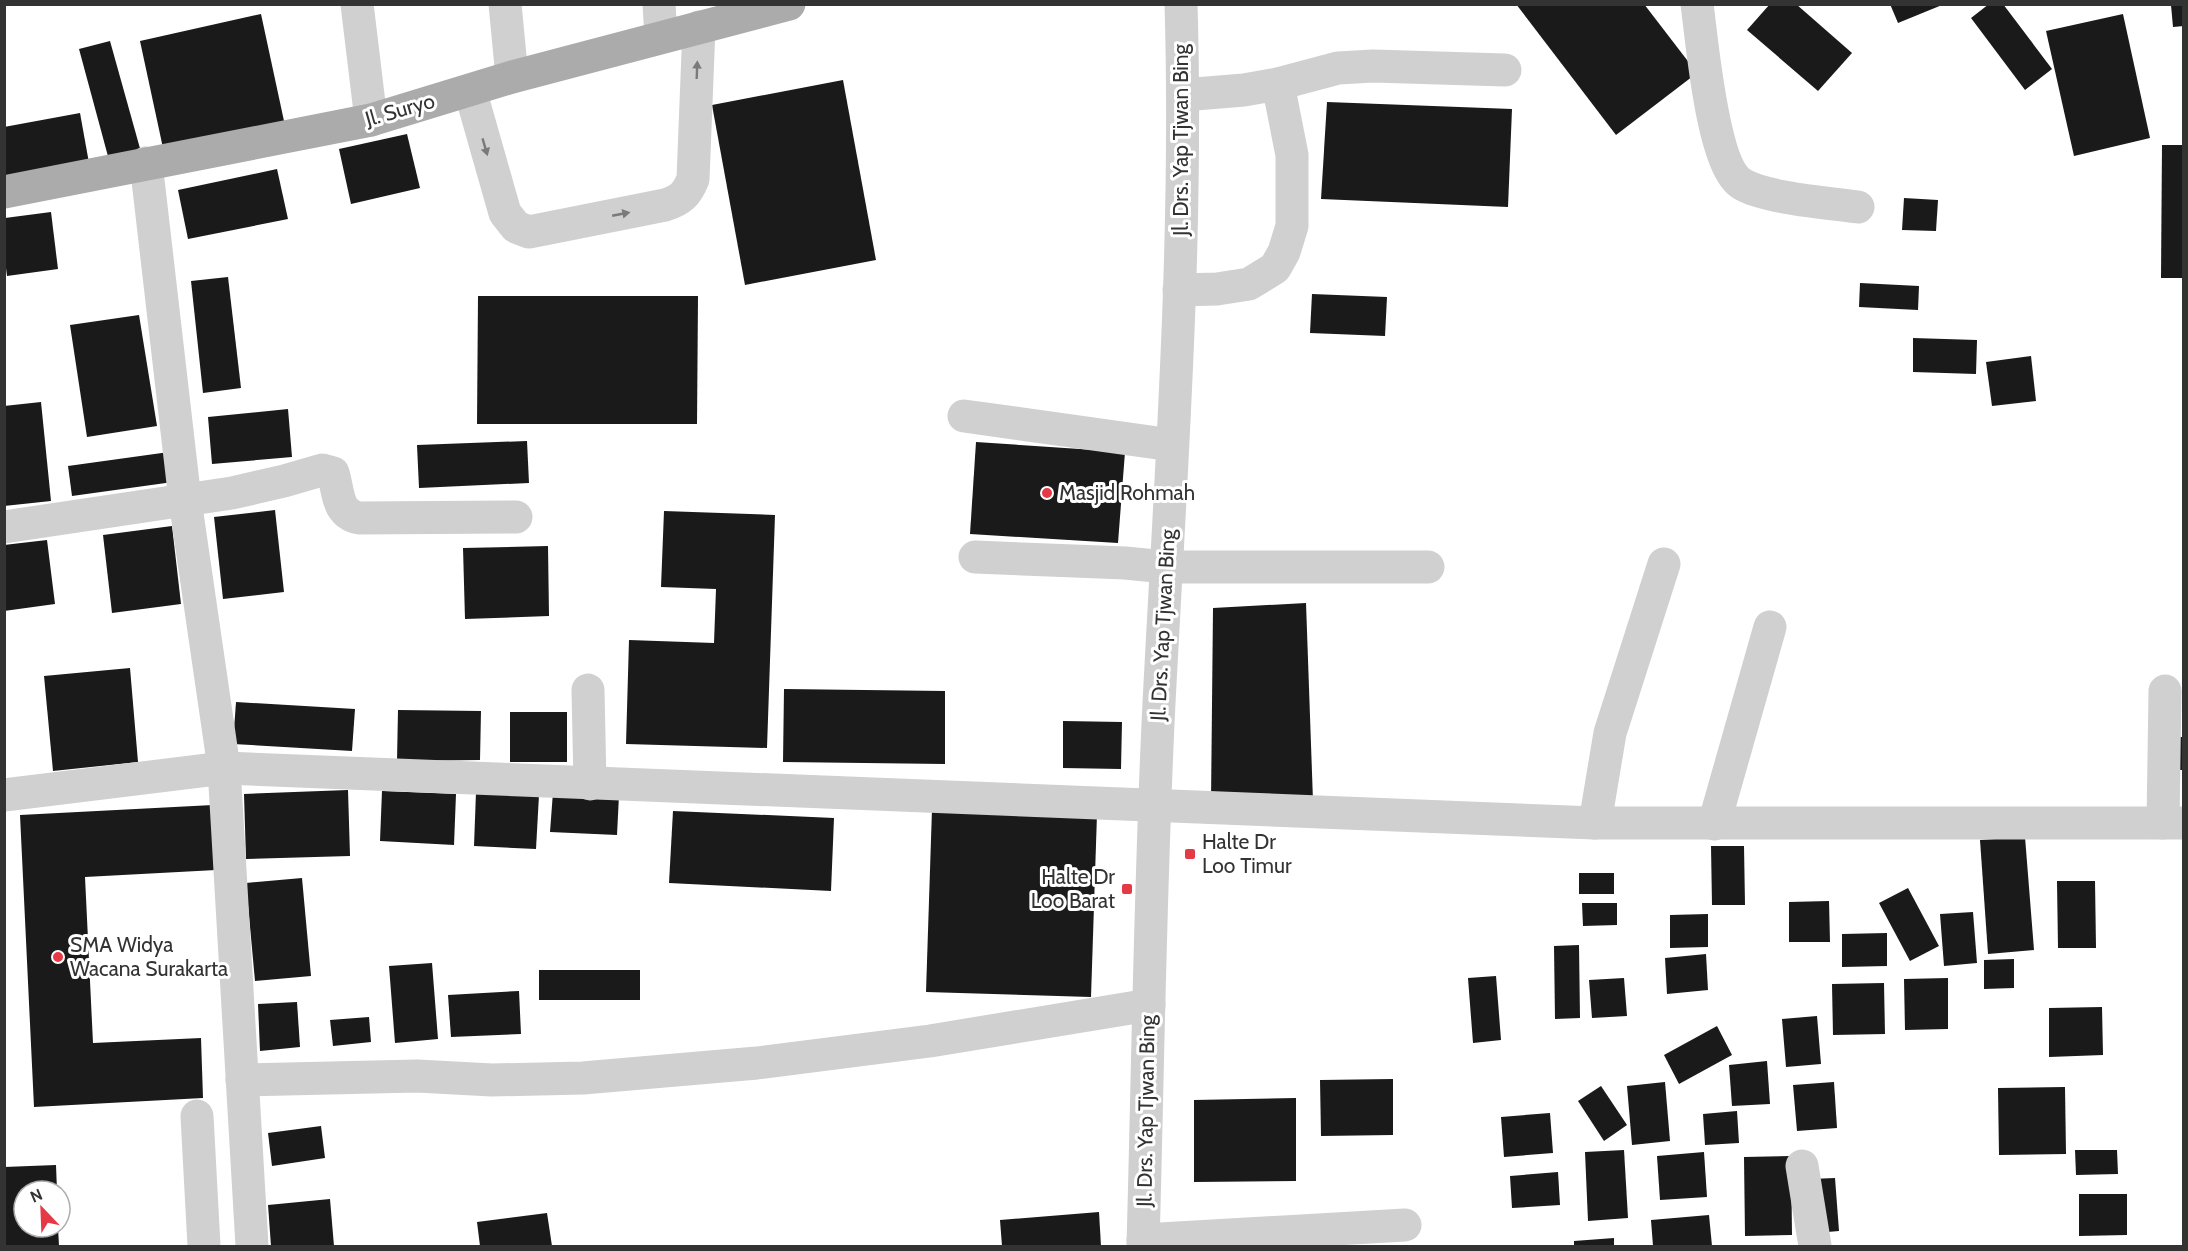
<svg xmlns="http://www.w3.org/2000/svg" width="2188" height="1251" font-family="Cabin,sans-serif">
  <rect width="100%" height="100%" fill="#fff"/>
  <!-- building -->
  <g fill="#1a1a1a">
    <polygon points="1516,4 1644,4 1697,73 1616,135"/>
    <polygon points="1770,4 1796,4 1852,53 1818,91 1747,30"/>
    <polygon points="1890,4 1942,4 1942,5 1898,23"/>
    <polygon points="1989,4 2003,4 2052,69 2025,90 1971,18"/>
    <polygon points="2171,5 2184,5 2184,26 2173,27"/>
    <polygon points="261,14 284,121 163,148 140,41"/>
    <polygon points="2123,14 2150,138 2074,156 2046,31"/>
    <polygon points="110,41 141,152 109,160 79,49"/>
    <polygon points="843,80 876,260 745,285 712,105"/>
    <polygon points="1327,102 1512,109 1508,207 1321,199"/>
    <polygon points="80,113 89,163 4,179 4,127"/>
    <polygon points="407,134 420,188 351,204 339,149"/>
    <polygon points="2162,145 2184,145 2184,278 2161,278"/>
    <polygon points="277,169 288,219 188,239 178,190"/>
    <polygon points="1904,198 1938,200 1936,231 1902,230"/>
    <polygon points="51,212 58,269 7,276 5,260 5,218"/>
    <polygon points="228,277 241,388 203,393 191,281"/>
    <polygon points="1860,283 1919,286 1918,310 1859,307"/>
    <polygon points="1312,294 1387,297 1385,336 1310,333"/>
    <polygon points="478,296 698,296 697,424 477,424"/>
    <polygon points="139,315 157,426 87,437 70,325"/>
    <polygon points="1913,338 1977,340 1976,374 1913,372"/>
    <polygon points="2031,356 2036,401 1992,406 1986,362"/>
    <polygon points="41,402 51,501 4,506 4,406"/>
    <polygon points="288,409 292,457 212,464 208,417"/>
    <polygon points="527,441 529,483 419,488 417,445"/>
    <polygon points="976,442 1125,452 1118,543 970,534"/>
    <polygon points="169,452 173,482 72,496 68,466"/>
    <polygon points="275,510 284,592 223,599 214,517"/>
    <polygon points="664,511 775,515 767,748 626,744 629,640 714,643 716,589 661,587"/>
    <polygon points="172,526 181,604 112,613 103,535"/>
    <polygon points="47,540 55,604 4,611 4,545"/>
    <polygon points="548,546 549,616 465,619 463,548"/>
    <polygon points="1306,603 1313,801 1211,802 1213,608"/>
    <polygon points="130,668 138,762 53,771 44,676"/>
    <polygon points="784,689 945,691 945,764 783,762"/>
    <polygon points="236,702 355,709 352,751 233,744"/>
    <polygon points="398,710 481,711 480,760 397,761"/>
    <rect x="510" y="712" width="57" height="50"/>
    <polygon points="1063,721 1122,722 1121,769 1063,768"/>
    <polygon points="2178,737 2184,737 2184,770 2176,770"/>
    <polygon points="348,790 350,856 246,859 244,794"/>
    <polygon points="382,791 456,794 454,845 380,841"/>
    <polygon points="476,792 539,795 536,849 474,846"/>
    <polygon points="553,792 619,795 617,835 550,832"/>
    <polygon points="213,805 216,870 85,877 93,1043 201,1038 203,1098 34,1107 20,815"/>
    <polygon points="932,809 1097,814 1091,997 926,992"/>
    <polygon points="673,811 834,818 831,891 669,883"/>
    <polygon points="2025,837 2034,950 1988,954 1980,840"/>
    <polygon points="1711,846 1744,846 1745,905 1712,905"/>
    <rect x="1579" y="873" width="35" height="21"/>
    <polygon points="302,878 311,976 255,981 246,883"/>
    <polygon points="2057,881 2095,881 2096,948 2058,948"/>
    <polygon points="1908,888 1939,946 1910,961 1879,903"/>
    <polygon points="1829,901 1830,942 1789,942 1789,902"/>
    <polygon points="1582,903 1617,903 1617,925 1583,926"/>
    <polygon points="1973,912 1977,963 1944,966 1940,914"/>
    <polygon points="1708,914 1708,947 1670,948 1670,915"/>
    <polygon points="1887,933 1887,966 1842,967 1842,934"/>
    <polygon points="1579,945 1580,1018 1555,1019 1554,946"/>
    <polygon points="1706,954 1708,990 1667,994 1665,958"/>
    <polygon points="2014,959 2014,988 1984,989 1984,960"/>
    <polygon points="432,963 438,1039 395,1043 389,966"/>
    <rect x="539" y="970" width="101" height="30"/>
    <polygon points="1496,976 1501,1040 1473,1043 1468,978"/>
    <polygon points="1624,978 1627,1016 1592,1018 1589,980"/>
    <polygon points="1948,978 1948,1029 1905,1030 1904,979"/>
    <polygon points="1884,983 1885,1034 1833,1035 1832,984"/>
    <polygon points="519,991 521,1034 451,1037 448,995"/>
    <polygon points="297,1002 300,1047 260,1051 258,1004"/>
    <polygon points="2102,1007 2103,1055 2049,1057 2049,1008"/>
    <polygon points="1817,1016 1821,1064 1786,1067 1782,1019"/>
    <polygon points="369,1017 371,1042 333,1046 330,1020"/>
    <polygon points="1717,1026 1732,1055 1679,1084 1664,1055"/>
    <polygon points="1767,1061 1770,1104 1732,1106 1729,1065"/>
    <polygon points="1393,1079 1393,1135 1321,1136 1320,1080"/>
    <polygon points="1665,1082 1670,1141 1632,1145 1627,1086"/>
    <polygon points="1834,1082 1837,1128 1797,1131 1793,1085"/>
    <polygon points="1601,1086 1627,1125 1604,1141 1578,1101"/>
    <polygon points="2065,1087 2066,1154 1999,1155 1998,1088"/>
    <polygon points="1296,1098 1296,1181 1194,1182 1194,1100"/>
    <polygon points="1737,1111 1739,1143 1705,1145 1703,1114"/>
    <polygon points="1550,1113 1553,1153 1504,1157 1501,1117"/>
    <polygon points="321,1126 325,1158 272,1166 268,1133"/>
    <polygon points="1624,1150 1628,1218 1588,1221 1585,1152"/>
    <polygon points="2075,1150 2117,1150 2118,1174 2076,1175"/>
    <polygon points="1704,1152 1707,1197 1660,1200 1657,1156"/>
    <polygon points="1791,1156 1792,1235 1745,1236 1744,1157"/>
    <polygon points="56,1165 57,1191 24,1191 24,1227 58,1227 59,1246 4,1246 4,1167"/>
    <polygon points="1558,1172 1560,1205 1512,1208 1510,1176"/>
    <polygon points="1835,1178 1839,1231 1816,1233 1811,1179"/>
    <polygon points="2079,1194 2127,1194 2127,1235 2079,1236"/>
    <polygon points="330,1199 334,1246 271,1246 268,1205"/>
    <polygon points="1099,1212 1101,1246 1002,1246 1000,1220"/>
    <polygon points="547,1213 552,1246 480,1246 477,1222"/>
    <polygon points="1709,1215 1712,1246 1653,1246 1651,1220"/>
    <polygon points="1614,1238 1614,1246 1574,1246 1574,1241"/>
  </g>
  <g fill="none" stroke-linecap="round" stroke-linejoin="round">
    <!-- minor -->
    <g stroke="#d0d0d0" stroke-width="33">
      <polyline points="357,4 371,120"/>
      <polyline points="505,4 512,77"/>
      <polyline points="659,4 661,37"/>
      <path d="M1697 4C1702 40 1712 166 1742 184 1765 198 1829 203 1858 207"/>
      <polyline points="1278,84 1338,68 1373,66 1505,70"/>
      <path d="M470 90 505 213 516 227 529 232 665 205C681 200 687 194 693 179L699 27"/>
      <polyline points="146,163 185,500 224,768 252,1246"/>
      <polyline points="1179,290 1217,289 1249,284 1275,268 1284,252 1292,226 1292,155 1278,84 1244,90 1183,95"/>
      <polyline points="964,416 1172,445"/>
      <path d="M4 527 232 493 284 481 322 470 333 473C339 492 336 513 359 518L516 517"/>
      <polyline points="975,557 1125,563 1166,567 1428,567"/>
      <polyline points="588,690 590,784"/>
      <polyline points="4,795 224,768 1595,823 2184,823"/>
      <polyline points="1595,823 1610,733 1664,564"/>
      <polyline points="2163,823 2165,691"/>
      <polyline points="1714,824 1770,627"/>
      <polyline points="242,1080 417,1076 492,1080 583,1078 757,1063 930,1041 1149,1005"/>
      <polyline points="197,1116 204,1246"/>
      <polyline points="1802,1166 1815,1246"/>
      <polyline points="1143,1240 1405,1225"/>
      <path d="M1143 1246C1148 1065 1150 884 1159 703 1171 471 1188 237 1181 4"/>
    </g>
    <!-- major -->
    <polyline stroke="#ababab" stroke-width="33" points="4,192 371,120 512,77 789,4"/>
  </g>
  <!-- one-way arrows -->
  <defs><path id="oneway-solid" d="M-6-.8H1V-3.2L6.5 0L1 3.2V.8H-6Z" transform="scale(1.5)"/></defs>
  <g fill="#7a7a7a">
    <use href="#oneway-solid" transform="translate(697 70) rotate(-88)"/>
    <use href="#oneway-solid" transform="translate(485 147) rotate(74)"/>
    <use href="#oneway-solid" transform="translate(621 214) rotate(-11)"/>
  </g>
  <!-- markers -->
  <g fill="#e63946" stroke="#fff" stroke-width="2">
    <circle cx="1047" cy="493" r="6"/>
    <rect x="1184" y="848" width="12" height="12" rx="3"/>
    <rect x="1121" y="883" width="12" height="12" rx="3"/>
    <circle cx="58" cy="957" r="6"/>
  </g>
  <g text-anchor="middle" stroke-width="6" stroke-linejoin="round" paint-order="stroke">
    <!-- street labels -->
    <g font-size="21" fill="#333" stroke="#fff">
      <text transform="translate(400 110) rotate(-16)" y="7">Jl. Suryo</text>
      <text transform="translate(1181 140) rotate(-90)" y="7">Jl. Drs. Yap Tjwan Bing</text>
      <text transform="translate(1163 625) rotate(-87)" y="7">Jl. Drs. Yap Tjwan Bing</text>
      <text transform="translate(1146 1111) rotate(-89)" y="7">Jl. Drs. Yap Tjwan Bing</text>
    </g>
    <!-- poi labels -->
    <g font-size="21" fill="#333" stroke="#fff" text-anchor="start">
      <text x="1059" y="500">Masjid Rohmah</text>
      <text x="1202" y="849">Halte Dr<tspan x="1202" dy="24">Loo Timur</tspan></text>
      <text x="1115" y="884" text-anchor="end">Halte Dr<tspan x="1115" dy="24">Loo Barat</tspan></text>
      <text x="70" y="952">SMA Widya<tspan x="70" dy="24">Wacana Surakarta</tspan></text>
    </g>
  </g>
  <!-- border -->
  <rect width="2188" height="1251" fill="none" stroke="#333333" stroke-width="12"/>
  <!-- north arrow -->
  <g transform="translate(42 1209) rotate(337)"><circle r="28" fill="#ffffff" stroke="#adadad" stroke-width="1.5"/>
  <path d="M0-4.5L10 22L0 15L-10 22Z" fill="#e63946"/>
  <text y="-9" font-size="16" font-weight="bold" text-anchor="middle" fill="#333333">N</text>
  </g>
</svg>
